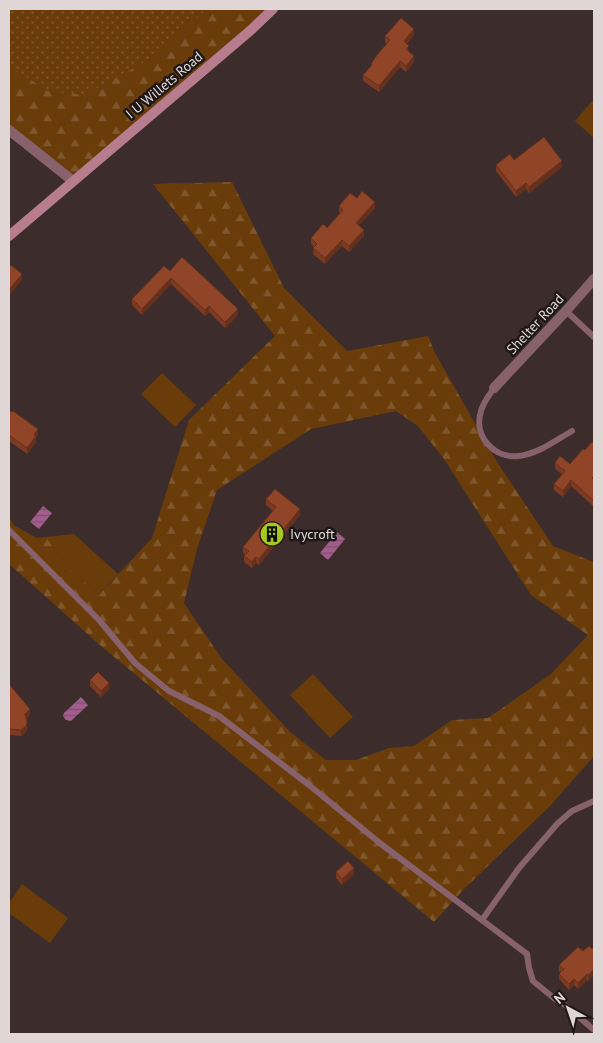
<svg xmlns="http://www.w3.org/2000/svg" width="603" height="1043" font-family="'PT Sans',sans-serif">
  <defs>
    <pattern id="grass-dots" width="8" height="8" patternUnits="userSpaceOnUse" patternTransform="scale(1.25)"><rect width="8" height="8" fill="#6a3c0a"/><path d="M2 2h.1M6 6h.1" fill="none" stroke="#7f572d" stroke-width="1.8" stroke-linecap="round"/></pattern>
    <pattern id="forest-firs" width="22" height="20" patternUnits="userSpaceOnUse" patternTransform="scale(1.25)"><rect width="22" height="20" fill="#6a3c0a"/><path d="M5 1l3.5 6h-7zM16 11l3.5 6h-7z" fill="#7f572d"/></pattern>
    <pattern id="water-rules" width="6" height="5" patternUnits="userSpaceOnUse" patternTransform="scale(1.25)"><rect width="6" height="5" fill="#a35c8c"/><path d="M0 2.5h6" fill="none" stroke="#7d516e"/></pattern>
  </defs>
  <rect width="100%" height="100%" fill="#3c2d2c"/>
  <!-- grass -->
  <polygon fill="url(#grass-dots)" points="9,9 220,9 75,128 9,75"/>
  <!-- forest -->
  <g fill="url(#forest-firs)" fill-rule="evenodd">
    <polygon points="207,9 273,9 73,181 9,125 9,66 48,91 85,95 143,63"/>
    <path d="M232 182 284 288 347 351 428 336 435 353 497 462 553 546 594 562V756L550 806 464 889 434 922 101 646 9 564V518L15 526 37 538 74 534 55 555 99 595 152 538 189 420 275 336 153 184ZM396 411 418 426 444 459 531 595 588 635 551 674 488 718 452 720 414 746 389 748 356 760H326L290 732 222 659 184 603 197 549 217 490 311 429Z"/>
  </g>
  <!-- pitch -->
  <g fill="#6a3c0a">
    <polygon points="592,101 594,103 594,138 575,121"/>
    <polygon points="162,373 196,405 175,427 141,394"/>
    <polygon points="74,534 118,574 99,595 54,555"/>
    <polygon points="313,674 353,717 330,738 290,695"/>
    <polygon points="22,884 68,918 50,943 9,913 9,903"/>
  </g>
  <!-- water -->
  <g fill="url(#water-rules)">
    <polygon points="43,506 52,513 39,529 30,522"/>
    <polygon points="337,532 345,539 328,560 320,553"/>
    <polygon points="81,697 88,705 71,721 66,720 63,716 64,713"/>
  </g>
  <g fill="none" stroke-linecap="round" stroke-linejoin="round">
    <!-- lane -->
    <g stroke="#87626d" stroke-width="6">
      <polyline points="566,311 594,337"/>
      <path d="M494 388C489 395 483 403 481 411 473 436 494 459 519 456 538 454 556 440 572 431"/>
      <polyline points="9,530 99,620 135,663 169,691 219,716 309,785 381,844 527,954 529,968 533,981 555,999 565,1005 594,1030"/>
      <polyline points="482,920 519,868 558,823 572,811 594,801"/>
    </g>
    <!-- street -->
    <g stroke="#87626d" stroke-width="10">
      <polyline points="9,130 73,181"/>
      <polyline points="494,388 566,311 594,279"/>
    </g>
    <!-- secondary -->
    <polyline stroke="#b77d8e" stroke-width="10" points="9,236 251,30 273,9"/>
  </g>
  <!-- wall -->
  <g fill="#7c3a22">
    <polygon points="414,35 407,44 409,52 414,62 406,72 400,67 379,92 363,81 363,75 371,67 371,64 387,44 385,42 385,36"/>
    <polygon points="514,160 562,167 529,193 526,189 516,197 496,171 496,165"/>
    <polygon points="357,198 375,208 359,225 364,236 349,252 342,246 325,264 313,254 314,247 311,244 311,238 327,228 340,213 339,212 339,206"/>
    <polygon points="170,271 238,315 225,328 209,312 205,316 171,284 142,315 132,305 132,299"/>
    <polygon points="9,410 38,435 36,438 36,442 27,454 9,441"/>
    <polygon points="594,444 594,507 571,486 563,497 554,490 554,484 562,474 555,469 555,463 570,464 585,450"/>
    <polygon points="266,499 300,515 259,565 256,563 252,568 244,562 244,556 246,555 243,553 243,547 273,511 266,505"/>
    <polygon points="90,680 109,689 101,697 90,686"/>
    <polygon points="9,684 30,715 26,719 27,728 26,732 21,736 10,735"/>
    <polygon points="336,872 354,874 342,885 336,878"/>
    <polygon points="589,946 588,981 587,980 578,989 574,985 569,990 559,979 559,974 561,972 559,971 559,965 583,951"/>
  </g>
  <!-- shaded-wall -->
  <g fill="#65301c">
    <polygon points="414,29 414,35 404,47 404,41"/>
    <polygon points="414,56 414,62 406,72 406,66"/>
    <polygon points="400,61 400,67 379,92 379,86"/>
    <polygon points="562,161 562,167 529,193 529,187"/>
    <polygon points="526,183 526,189 516,197 516,191"/>
    <polygon points="375,202 375,208 356,229 356,223"/>
    <polygon points="364,230 364,236 349,252 349,246"/>
    <polygon points="342,240 342,246 325,264 325,258"/>
    <polygon points="22,274 22,280 9,296 9,290"/>
    <polygon points="171,278 171,284 142,315 142,309"/>
    <polygon points="209,306 209,312 205,316 205,310"/>
    <polygon points="238,309 238,315 225,328 225,322"/>
    <polygon points="38,429 38,435 36,438 36,442 27,454 27,448"/>
    <polygon points="571,480 571,486 563,497 563,491"/>
    <polygon points="300,509 300,515 259,565 259,559"/>
    <polygon points="256,557 256,563 252,568 252,562"/>
    <polygon points="109,683 109,689 101,697 101,691"/>
    <polygon points="30,709 30,715 25,720 25,714"/>
    <polygon points="27,722 26,732 21,736 21,730"/>
    <polygon points="354,868 354,874 342,885 342,879"/>
    <polygon points="594,969 594,975 588,981 588,975"/>
    <polygon points="587,974 587,980 578,989 578,983"/>
    <polygon points="574,979 574,985 569,990 569,984"/>
  </g>
  <!-- building -->
  <g fill="#904428" stroke="#65301c">
    <polygon points="401,18 414,29 404,41 409,46 406,49 414,56 406,66 400,61 379,86 363,75 372,65 371,64 377,55 390,40 385,36"/>
    <polygon points="544,137 562,161 529,187 526,183 516,191 496,165 510,154 514,160"/>
    <polygon points="362,191 375,202 356,223 364,230 349,246 342,240 325,258 313,248 317,244 311,238 323,224 327,228 343,210 339,206 350,193 357,198"/>
    <polygon points="182,257 238,309 225,322 209,306 205,310 171,278 142,309 132,299 164,266 170,271"/>
    <polygon points="11,265 22,274 9,290 9,268"/>
    <polygon points="9,410 12,412 13,411 38,429 34,435 36,436 27,448 9,435"/>
    <polygon points="592,442 594,444 594,476 592,478 594,480 594,501 571,480 563,491 554,484 565,471 555,463 560,456 570,464 583,449 585,450"/>
    <polygon points="275,489 300,509 259,559 256,557 252,562 244,556 249,551 243,547 276,507 266,499"/>
    <polygon points="98,672 109,683 101,691 90,680"/>
    <polygon points="9,684 30,709 25,714 27,722 26,726 21,730 10,729 9,730"/>
    <polygon points="348,861 354,868 342,879 336,872"/>
    <polygon points="589,946 592,949 594,946 594,969 588,975 587,974 578,983 574,979 569,984 559,974 564,969 559,965 578,947 583,951"/>
  </g>
  <!-- icons -->
  <defs>
    <symbol id="building-disc" viewBox="-11 -11 22 22"><circle r="9.5" fill="#a7c81f" stroke="#1e1717"/><path d="M-4-6H4V6H1V3H-1V6H-4ZM-2.5-4.3h1.7v1.8h-1.7ZM.8-4.3h1.7v1.8H.8ZM-2.5-1h1.7V.8h-1.7ZM.8-1h1.7V.8H.8Z" fill="#111"/></symbol>
  </defs>
  <g fill-rule="evenodd">
    <use href="#building-disc" x="258" y="520" width="28" height="28"/>
  </g>
  <g text-anchor="middle" stroke-width="5" stroke-linejoin="round" paint-order="stroke">
    <!-- street labels -->
    <g font-size="14" fill="#e0d6d5" stroke="#1e1717">
      <text transform="translate(164 85) rotate(-40)" y="5">I U Willets Road</text>
      <text transform="translate(535 324) rotate(-47)" y="5">Shelter Road</text>
    </g>
    <!-- poi labels -->
    <g font-size="14" fill="#e0d6d5" stroke="#1e1717" text-anchor="start">
      <text x="290" y="539">Ivycroft</text>
    </g>
  </g>
  <!-- border -->
  <rect width="603" height="1043" fill="none" stroke="#e0d6d5" stroke-width="20"/>
  <!-- north arrow -->
  <g transform="translate(568 1008) rotate(320)" stroke="#1e1717" stroke-width="4" paint-order="stroke">
  <path d="M0-4L9 19L0 12L-9 19Z" fill="#e0d6d5"/>
  <text y="-8" font-size="14" font-weight="bold" text-anchor="middle" fill="#e0d6d5">N</text>
  </g>
</svg>
